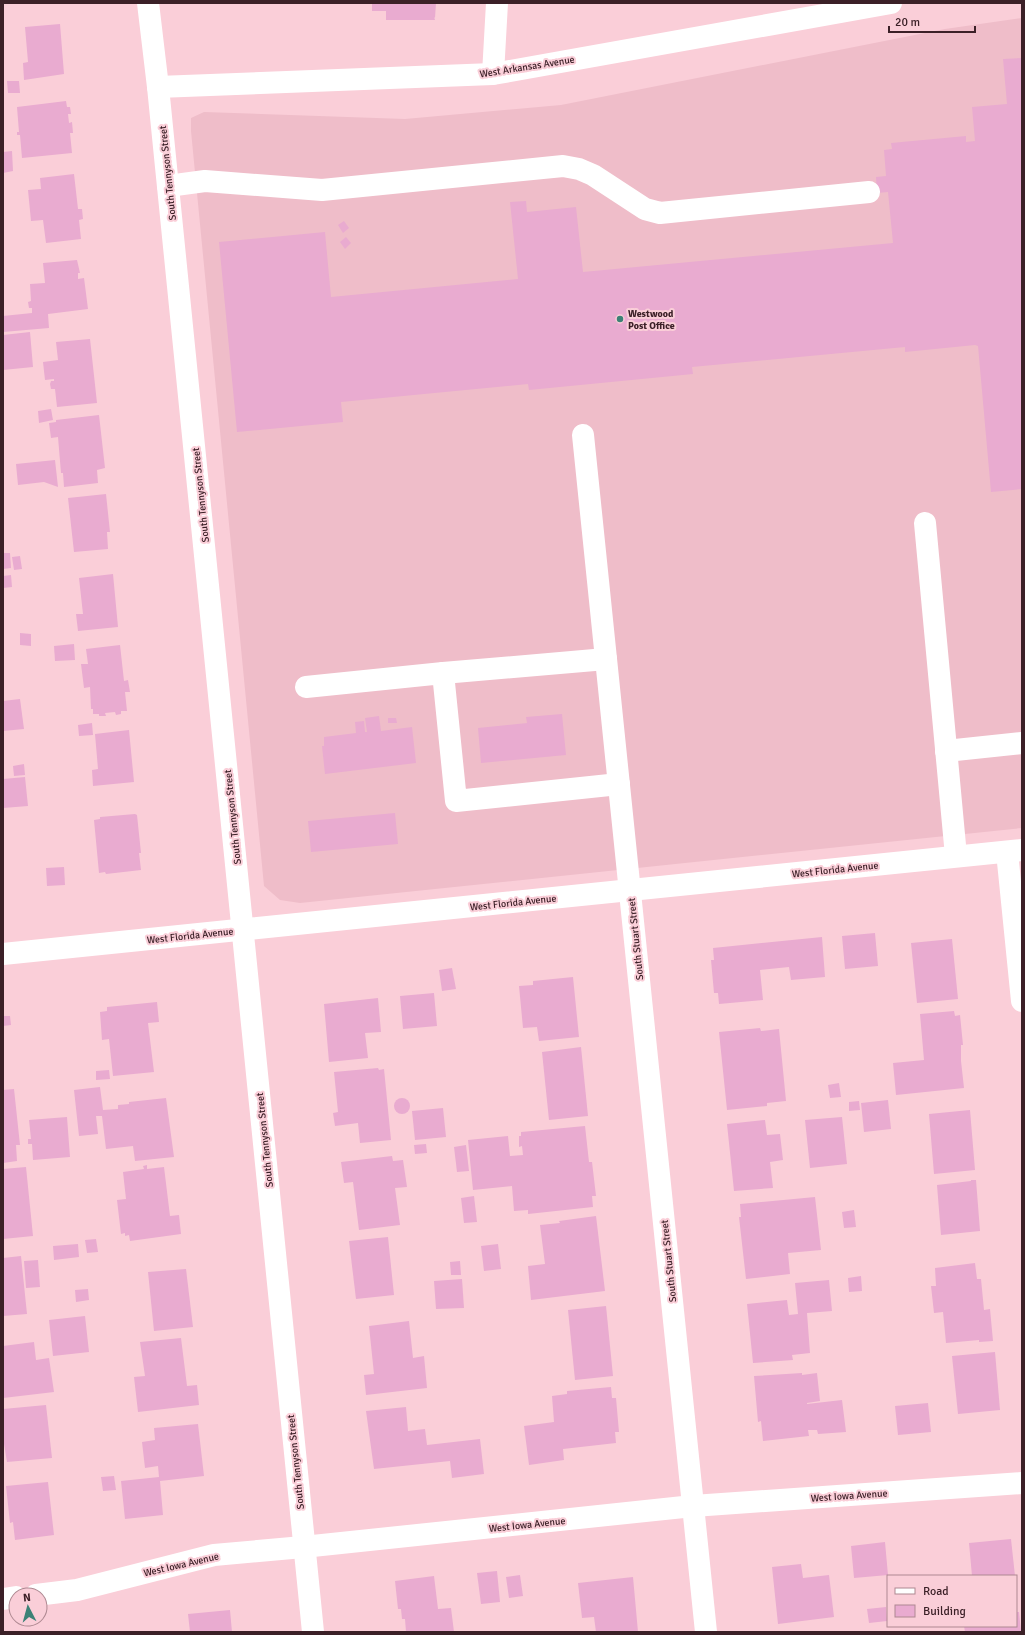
<svg xmlns="http://www.w3.org/2000/svg" width="1025" height="1635" font-family="Signika,sans-serif">
  <rect width="100%" height="100%" fill="#faced8"/>
  <!-- built -->
  <polygon fill="#efbdc9" points="1022,18 1022,828 300,903 280,900 264,886 191,131 191,118 204,112 405,119 561,105 945,29"/>
  <!-- building -->
  <g fill="#e9abd0">
    <polygon points="372,3 436,3 435,18 434,17 435,20 386,20 386,11 372,11"/>
    <polygon points="60,24 64,74 24,80 23,63 28,62 25,27"/>
    <polygon points="1022,58 1022,489 991,492 978,346 975,345 905,352 905,347 692,367 693,374 529,390 528,384 341,402 343,422 237,432 219,242 325,232 331,297 518,279 510,202 526,201 527,212 576,207 583,272 893,243 888,192 877,193 876,177 886,176 884,150 892,149 891,143 966,136 966,142 975,141 972,107 1007,104 1003,59"/>
    <polygon points="7,81 19,81 20,93 8,93"/>
    <polygon points="66,101 67,107 70,107 71,114 68,114 69,123 72,122 73,133 70,133 72,153 22,158 20,135 17,135 17,132 19,132 17,107"/>
    <polygon points="12,151 13,171 3,173 3,152"/>
    <polygon points="74,174 78,209 82,209 83,219 79,220 81,239 46,243 43,220 31,221 28,190 41,189 40,178"/>
    <polygon points="344,221 349,228 343,233 338,225"/>
    <polygon points="346,237 351,243 345,249 340,242"/>
    <polygon points="77,260 80,273 78,273 78,279 84,278 88,309 48,314 49,328 3,332 3,316 32,313 32,308 29,308 28,302 31,301 30,284 45,283 43,263"/>
    <polygon points="30,332 33,367 3,370 3,335"/>
    <polygon points="90,339 97,403 57,407 55,389 51,389 50,384 51,381 54,381 54,379 45,380 43,362 58,360 56,342"/>
    <polygon points="51,409 53,420 39,423 38,411"/>
    <polygon points="99,415 105,468 97,470 98,483 64,487 63,473 61,473 58,437 51,438 49,423 56,422 56,420"/>
    <polygon points="55,460 58,487 44,482 18,485 16,464"/>
    <polygon points="106,494 110,532 107,532 108,549 74,552 68,498"/>
    <polygon points="3,553 10,553 11,568 3,569"/>
    <polygon points="20,556 22,569 14,570 12,557"/>
    <polygon points="113,574 118,627 78,631 76,614 83,614 79,578"/>
    <polygon points="11,575 12,587 3,588 3,576"/>
    <polygon points="20,633 31,634 31,646 20,645"/>
    <polygon points="74,644 75,660 55,661 54,646"/>
    <polygon points="120,645 124,681 128,680 130,692 125,692 127,711 121,711 121,714 116,715 115,712 105,713 106,716 99,716 99,714 93,714 93,709 91,709 90,687 84,688 81,664 88,664 86,649"/>
    <polygon points="20,699 24,729 3,731 3,701"/>
    <polygon points="562,714 566,755 481,763 478,728 527,723 526,717"/>
    <polygon points="379,716 381,731 412,727 416,763 325,774 322,746 324,746 324,737 356,733 355,722 364,721 365,732 367,732 365,718"/>
    <polygon points="388,718 396,718 397,723 388,723"/>
    <polygon points="92,723 93,735 79,736 78,725"/>
    <polygon points="129,730 134,782 93,786 92,770 98,769 95,734"/>
    <polygon points="24,764 25,775 14,776 13,766"/>
    <polygon points="25,777 28,806 3,808 3,779"/>
    <polygon points="395,813 398,844 311,852 308,821"/>
    <polygon points="135,814 137,815 141,853 139,853 141,870 106,874 105,872 99,873 94,820 100,819 100,817"/>
    <polygon points="64,867 65,885 47,886 46,868"/>
    <polygon points="875,933 878,966 845,969 842,936"/>
    <polygon points="822,937 825,977 791,980 789,967 760,970 763,1000 719,1004 718,993 714,993 711,960 714,960 713,948"/>
    <polygon points="952,939 958,999 917,1003 911,943"/>
    <polygon points="452,968 456,989 442,991 439,970"/>
    <polygon points="573,977 579,1037 539,1041 537,1027 523,1028 519,986 533,985 533,981"/>
    <polygon points="434,993 437,1026 403,1029 400,996"/>
    <polygon points="378,998 381,1032 365,1033 368,1058 329,1062 324,1004"/>
    <polygon points="157,1002 159,1022 148,1023 154,1072 113,1076 109,1039 102,1040 100,1012 107,1011 107,1007"/>
    <polygon points="954,1011 955,1016 960,1015 963,1045 961,1045 961,1061 964,1088 896,1095 893,1063 924,1060 920,1014"/>
    <polygon points="3,1016 10,1016 11,1025 3,1026"/>
    <polygon points="760,1028 761,1031 779,1029 786,1101 767,1103 767,1106 727,1110 719,1032"/>
    <polygon points="581,1047 588,1116 549,1120 542,1052"/>
    <polygon points="378,1068 379,1070 384,1069 391,1140 360,1143 358,1123 335,1126 333,1113 338,1112 334,1072"/>
    <polygon points="109,1070 110,1079 96,1080 96,1071"/>
    <polygon points="839,1083 841,1097 830,1098 828,1085"/>
    <polygon points="100,1087 103,1110 118,1109 118,1105 129,1104 129,1102 166,1098 174,1157 135,1161 133,1146 106,1149 102,1116 96,1116 98,1134 79,1136 74,1090"/>
    <polygon points="14,1089 20,1145 16,1145 17,1161 3,1163 3,1090"/>
    <circle cx="402" cy="1106" r="8"/>
    <polygon points="888,1100 891,1129 864,1132 861,1103"/>
    <polygon points="859,1101 860,1110 849,1111 849,1102"/>
    <polygon points="443,1108 446,1137 415,1140 412,1111"/>
    <polygon points="970,1110 975,1170 934,1174 929,1114"/>
    <polygon points="67,1117 70,1157 33,1160 32,1144 28,1144 28,1139 31,1139 29,1120"/>
    <polygon points="842,1117 847,1164 810,1168 805,1120"/>
    <polygon points="765,1120 767,1135 780,1134 783,1160 770,1162 773,1188 734,1191 727,1124"/>
    <polygon points="585,1126 589,1162 592,1162 596,1196 592,1196 593,1207 528,1214 528,1210 514,1211 512,1186 473,1190 468,1140 508,1136 510,1156 523,1155 522,1146 519,1147 519,1136 521,1136 521,1132"/>
    <polygon points="426,1144 427,1153 415,1154 414,1145"/>
    <polygon points="466,1145 469,1171 457,1172 454,1147"/>
    <polygon points="392,1156 393,1161 403,1160 407,1187 395,1188 400,1225 359,1230 353,1182 344,1183 341,1162"/>
    <polygon points="147,1165 147,1169 164,1167 170,1216 179,1215 181,1234 130,1241 129,1235 125,1236 125,1233 121,1234 117,1200 126,1199 123,1172 144,1169 143,1166"/>
    <polygon points="26,1167 33,1236 3,1239 3,1169"/>
    <polygon points="971,1180 976,1180 980,1231 941,1235 937,1185 971,1181"/>
    <polygon points="474,1196 477,1222 464,1223 461,1198"/>
    <polygon points="815,1197 821,1250 788,1253 790,1274 746,1279 739,1217 741,1217 740,1204"/>
    <polygon points="854,1210 856,1227 844,1228 842,1212"/>
    <polygon points="596,1216 605,1291 531,1300 528,1266 545,1264 540,1225 560,1223 559,1221"/>
    <polygon points="388,1237 394,1295 356,1299 349,1241"/>
    <polygon points="96,1239 98,1252 87,1253 85,1240"/>
    <polygon points="78,1244 79,1257 54,1260 53,1246"/>
    <polygon points="498,1244 501,1269 484,1271 481,1246"/>
    <polygon points="21,1256 27,1314 3,1316 3,1258"/>
    <polygon points="38,1260 40,1287 26,1288 24,1261"/>
    <polygon points="460,1261 461,1275 451,1275 450,1262"/>
    <polygon points="975,1263 977,1279 981,1279 984,1310 990,1309 993,1341 979,1342 979,1340 946,1343 943,1312 934,1313 931,1286 936,1286 935,1268"/>
    <polygon points="186,1269 193,1327 154,1331 148,1272"/>
    <polygon points="861,1276 862,1291 849,1292 848,1278"/>
    <polygon points="462,1279 464,1308 436,1309 434,1281"/>
    <polygon points="829,1280 832,1311 807,1313 810,1353 792,1355 793,1360 753,1363 747,1304 787,1300 789,1315 798,1314 795,1283"/>
    <polygon points="88,1289 89,1300 76,1302 75,1290"/>
    <polygon points="606,1306 613,1376 575,1380 568,1310"/>
    <polygon points="85,1316 89,1352 53,1356 49,1320"/>
    <polygon points="409,1321 413,1358 424,1356 427,1388 366,1395 364,1375 374,1374 369,1326"/>
    <polygon points="181,1338 187,1386 197,1385 199,1405 138,1412 134,1377 145,1376 140,1342"/>
    <polygon points="34,1342 36,1360 49,1358 54,1392 3,1398 3,1346"/>
    <polygon points="995,1352 1000,1410 958,1414 952,1356"/>
    <polygon points="802,1373 802,1375 817,1373 820,1401 807,1403 807,1404 842,1400 846,1432 818,1434 817,1430 808,1430 809,1436 763,1441 761,1421 758,1422 754,1376"/>
    <polygon points="611,1387 612,1398 616,1398 619,1432 615,1432 616,1443 563,1449 564,1460 529,1465 524,1426 554,1422 552,1396 567,1394 567,1391"/>
    <polygon points="928,1403 931,1432 898,1435 895,1406"/>
    <polygon points="46,1405 52,1458 7,1462 3,1438 3,1409"/>
    <polygon points="406,1407 408,1431 425,1429 427,1445 480,1439 484,1474 452,1478 450,1461 374,1469 366,1411"/>
    <polygon points="198,1424 204,1476 160,1481 163,1515 125,1519 121,1481 159,1477 158,1466 145,1468 142,1442 155,1440 154,1428"/>
    <polygon points="114,1476 116,1490 103,1491 101,1477"/>
    <polygon points="48,1482 54,1535 15,1540 13,1522 10,1523 6,1486"/>
    <polygon points="1011,1539 1015,1576 972,1576 969,1543"/>
    <polygon points="885,1542 888,1575 854,1578 851,1546"/>
    <polygon points="801,1564 803,1578 829,1575 834,1617 778,1624 772,1567"/>
    <polygon points="497,1571 500,1602 481,1604 477,1573"/>
    <polygon points="520,1575 523,1596 509,1598 506,1577"/>
    <polygon points="434,1576 438,1609 451,1608 454,1632 406,1632 405,1619 402,1619 401,1609 398,1609 395,1581"/>
    <polygon points="633,1577 638,1632 596,1632 594,1617 582,1618 578,1583"/>
    <polygon points="886,1607 887,1621 869,1623 867,1609"/>
    <polygon points="230,1610 232,1632 190,1632 188,1614"/>
    <polygon points="1016,1612 1019,1612 1021,1632 965,1632 964,1626 1016,1626"/>
  </g>
  <g fill="none" stroke-linecap="round" stroke-linejoin="round">
    <!-- minor -->
    <g stroke="#fff" stroke-width="22">
      <polyline points="148,3 158,87 313,1632"/>
      <polyline points="493,74 497,3"/>
      <polyline points="158,87 493,74 891,3"/>
      <polyline points="168,186 205,181 322,190 563,166 579,169 593,175 645,209 660,213 869,192"/>
      <polyline points="583,435 706,1632"/>
      <polyline points="925,523 956,856"/>
      <polyline points="443,673 606,659"/>
      <polyline points="306,687 443,673 456,801 619,784"/>
      <polyline points="946,751 1022,743"/>
      <polyline points="1007,852 1022,1001"/>
      <polyline points="3,954 1022,850"/>
      <polyline points="36,1595 77,1590 214,1555 303,1547 693,1506 1022,1483"/>
      <polyline points="3,1599 16,1597"/>
    </g>
  </g>
  <!-- markers -->
  <circle fill="#3c8176" stroke="#faced8" stroke-width="1.5" cx="620" cy="319" r="4"/>
  <g text-anchor="middle" stroke-width="4" stroke-linejoin="round" paint-order="stroke">
    <!-- street labels -->
    <g font-size="10" fill="#3b2027" stroke="#faced8">
      <text transform="translate(527 66) rotate(-9)" y="4">West Arkansas Avenue</text>
      <text transform="translate(167 173) rotate(-96)" y="4">South Tennyson Street</text>
      <text transform="translate(200 495) rotate(-96)" y="4">South Tennyson Street</text>
      <text transform="translate(232 817) rotate(-96)" y="4">South Tennyson Street</text>
      <text transform="translate(835 869) rotate(-6)" y="4">West Florida Avenue</text>
      <text transform="translate(513 902) rotate(-6)" y="4">West Florida Avenue</text>
      <text transform="translate(190 935) rotate(-6)" y="4">West Florida Avenue</text>
      <text transform="translate(635 939) rotate(-96)" y="4">South Stuart Street</text>
      <text transform="translate(264 1140) rotate(-96)" y="4">South Tennyson Street</text>
      <text transform="translate(668 1261) rotate(-96)" y="4">South Stuart Street</text>
      <text transform="translate(295 1462) rotate(-96)" y="4">South Tennyson Street</text>
      <text transform="translate(849 1495) rotate(-4)" y="4">West Iowa Avenue</text>
      <text transform="translate(527 1524) rotate(-6)" y="4">West Iowa Avenue</text>
      <text transform="translate(181 1564) rotate(-13)" y="4">West Iowa Avenue</text>
    </g>
    <!-- poi labels -->
    <g font-size="10" font-weight="bold" fill="#3b2027" stroke="#faced8" text-anchor="start">
      <text x="628" y="317">Westwood<tspan x="628" dy="12">Post Office</tspan></text>
    </g>
  </g>
  <!-- border -->
  <rect width="1025" height="1635" fill="none" stroke="#3b2027" stroke-width="8"/>
  <!-- legend -->
  <rect x="887" y="1575" width="130" height="52" fill="#faced8" stroke="#ae8891"/>
  <rect x="895" y="1588" width="20" height="6" fill="#ffffff" stroke="#ae8891"/>
  <text x="923" y="1595" font-size="12" fill="#3b2027">Road</text>
  <rect x="895" y="1605" width="20" height="12" fill="#e9abd0" stroke="#ae8891"/>
  <text x="923" y="1615" font-size="12" fill="#3b2027">Building</text>
  <!-- north arrow -->
  <g transform="translate(28 1607) rotate(354)"><circle r="19" fill="#faced8" stroke="#ae8891"/>
  <path d="M0-3L7 15L0 10L-7 15Z" fill="#3c8176"/>
  <text y="-6" font-size="11" font-weight="bold" text-anchor="middle" fill="#3b2027">N</text>
  </g>
  <!-- scale -->
  <path d="M889 26v6h86v-6" fill="none" stroke="#3b2027" stroke-width="2"/>
  <text x="895" y="26" font-size="12" fill="#3b2027" stroke="#faced8" stroke-width="3" paint-order="stroke">20 m</text>
</svg>
